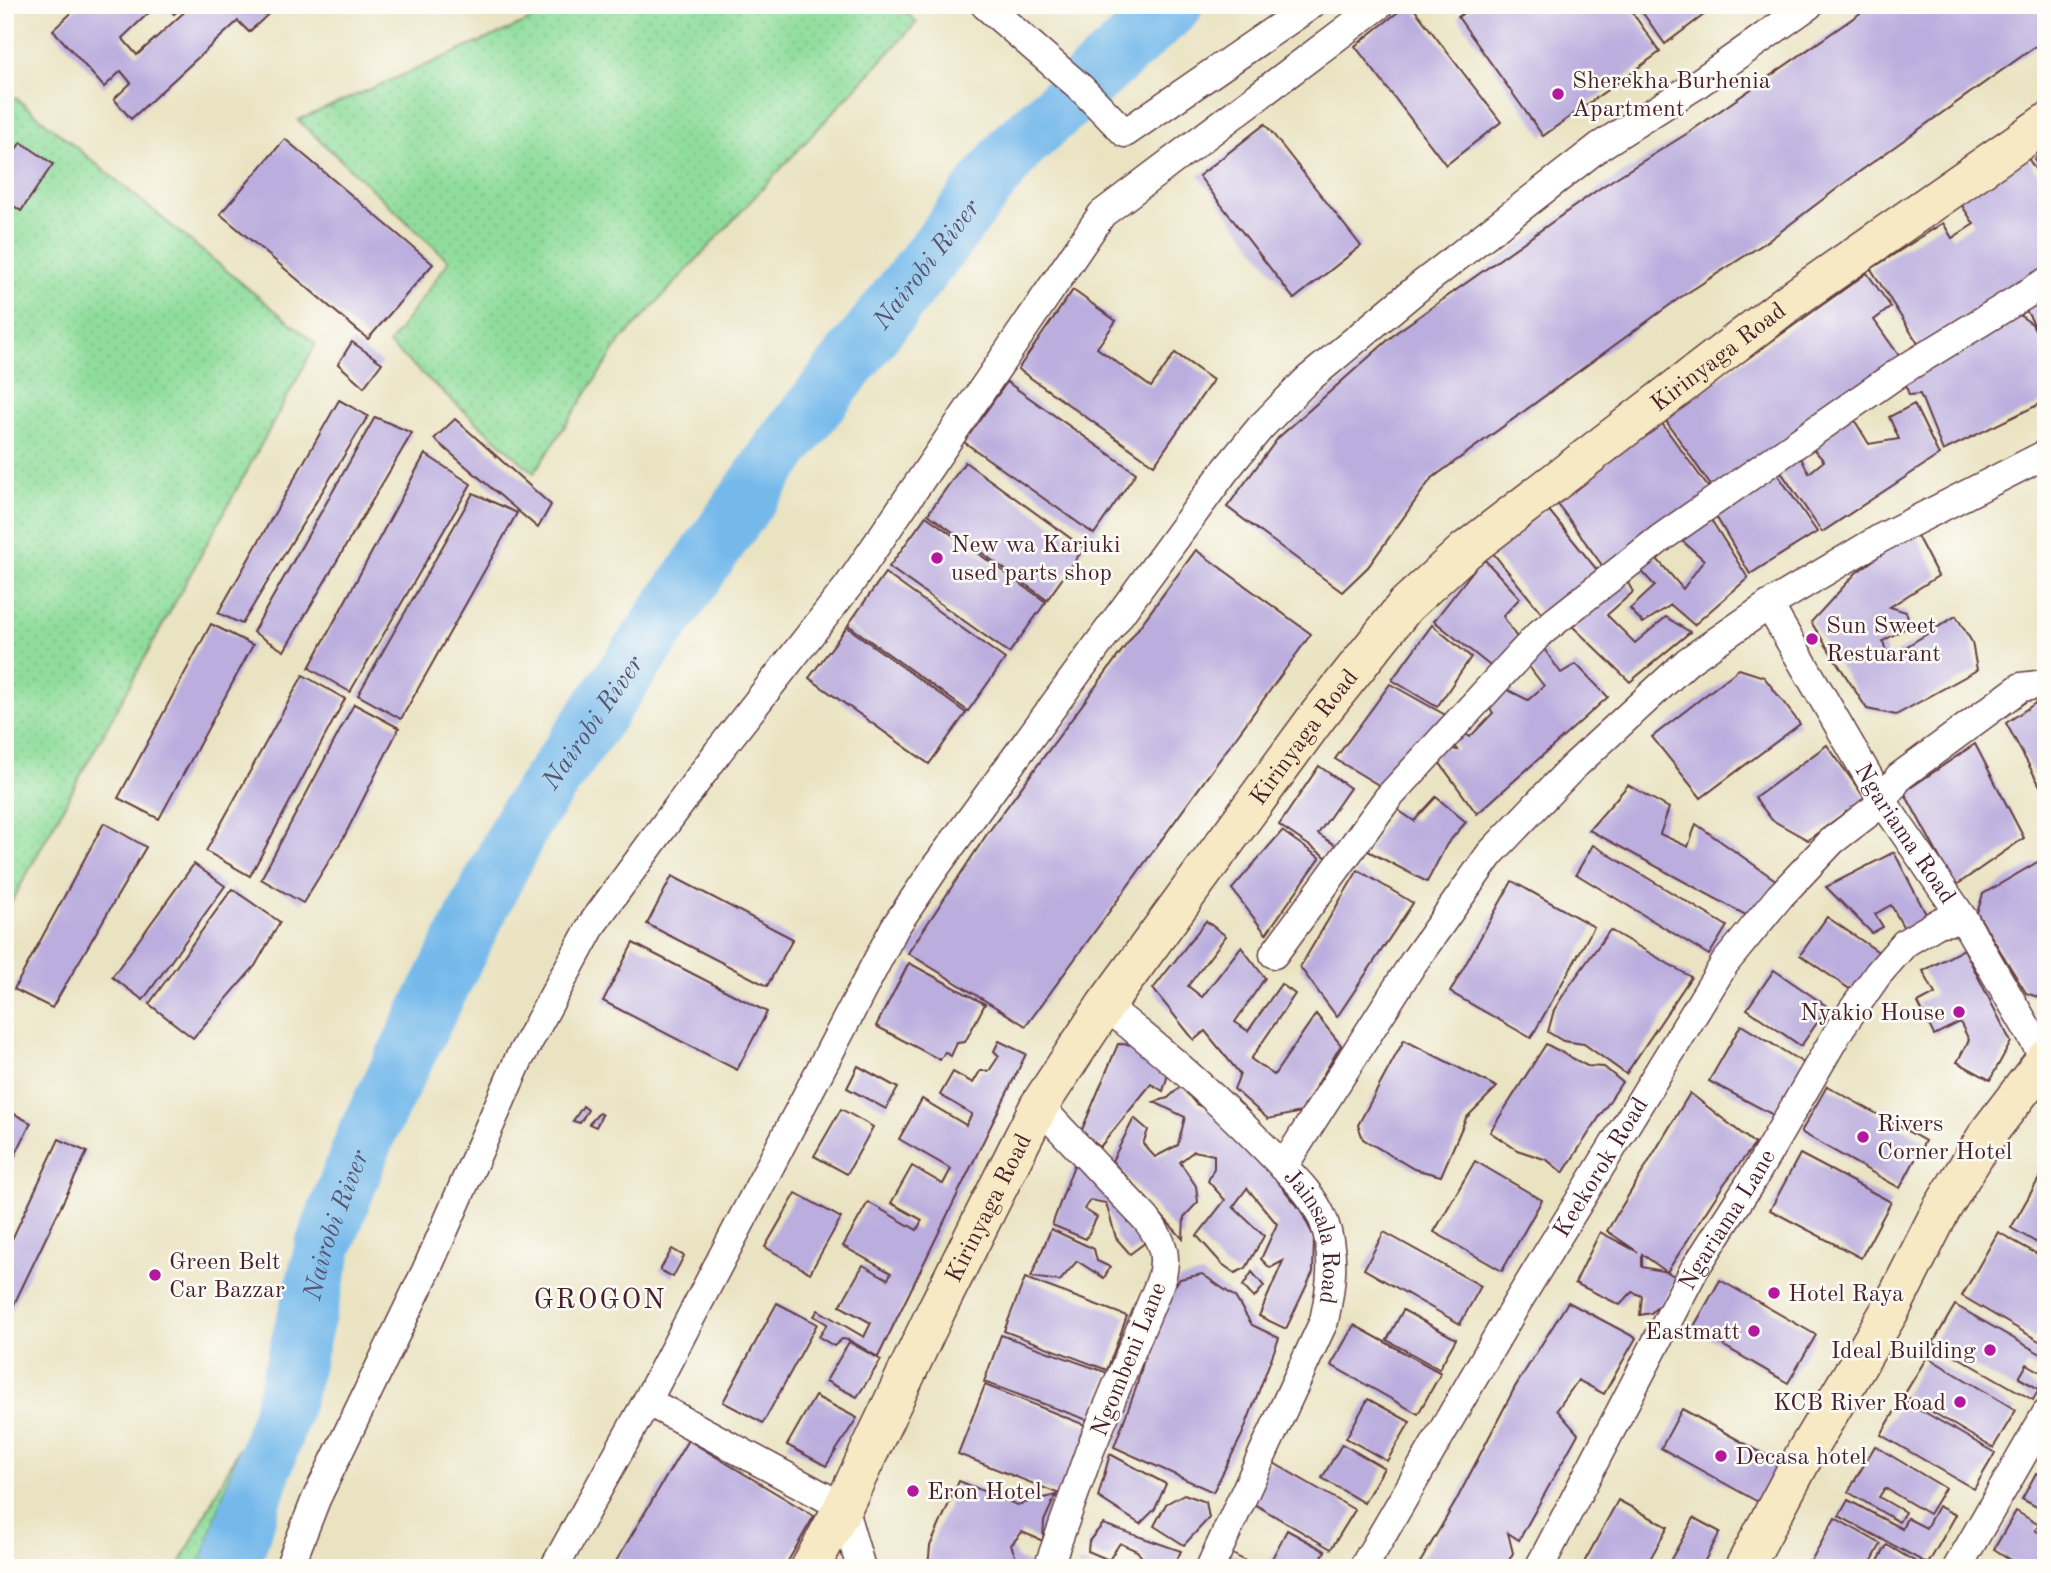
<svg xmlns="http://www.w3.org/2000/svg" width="2051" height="1573" font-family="'Old Standard TT',serif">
  <defs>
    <pattern id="park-dots" width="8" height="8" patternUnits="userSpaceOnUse" patternTransform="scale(1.75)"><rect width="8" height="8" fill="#8fdd9b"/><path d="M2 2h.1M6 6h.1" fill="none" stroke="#7dbd86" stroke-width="1.8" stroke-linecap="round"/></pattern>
  </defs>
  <rect width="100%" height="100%" fill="#fdfcf7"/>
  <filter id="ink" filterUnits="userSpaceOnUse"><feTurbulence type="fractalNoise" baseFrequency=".0143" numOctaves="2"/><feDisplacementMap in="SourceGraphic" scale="14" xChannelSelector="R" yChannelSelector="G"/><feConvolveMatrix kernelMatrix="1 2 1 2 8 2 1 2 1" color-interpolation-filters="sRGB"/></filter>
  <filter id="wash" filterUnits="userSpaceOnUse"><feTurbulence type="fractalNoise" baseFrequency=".00686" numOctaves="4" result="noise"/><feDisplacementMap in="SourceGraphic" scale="28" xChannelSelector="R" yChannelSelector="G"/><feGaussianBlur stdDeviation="1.57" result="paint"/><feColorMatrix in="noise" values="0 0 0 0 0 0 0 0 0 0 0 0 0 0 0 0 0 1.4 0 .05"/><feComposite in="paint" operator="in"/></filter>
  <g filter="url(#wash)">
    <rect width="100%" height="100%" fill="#eae3c2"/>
    <!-- park -->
    <g fill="url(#park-dots)" stroke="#6c7e63" stroke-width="2">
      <polygon points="527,5 897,5 917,22 620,342 534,473 389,344 449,261 298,120 531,20"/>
      <polygon points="5,89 316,344 5,914"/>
      <polygon points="239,1448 199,1568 178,1568"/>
    </g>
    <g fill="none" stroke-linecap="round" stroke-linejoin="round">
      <!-- river -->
      <path stroke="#75b9eb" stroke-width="58" id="s1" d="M230 1568 285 1402 324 1246 367 1133 523 821 784 446 1017 146 1174 5"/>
    </g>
    <g id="blocks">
      <!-- building -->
      <g fill="#bbadde" fill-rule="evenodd">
        <polygon points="80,5 157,5 122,38 137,55 192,5 275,8 249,32 238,21 131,119 114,99 131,83 121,71 104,87 53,30"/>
        <polygon points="166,5 184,5 174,14"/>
        <polygon points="1407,5 1411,5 1501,122 1446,165 1355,46"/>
        <polygon points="1475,5 1627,5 1660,52 1543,136 1458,17"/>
        <polygon points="1637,5 1717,5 1665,44"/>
        <polygon points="1872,5 2046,5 2046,39 1859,172 1768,241 1678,299 1431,479 1368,567 1342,592 1227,507 1278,438 1397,332 1603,186 1688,133"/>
        <polygon points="1265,124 1361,246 1294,299 1199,176"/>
        <polygon points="285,139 433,264 368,339 220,214"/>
        <polygon points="21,142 53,164 21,211 5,200 5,165"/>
        <polygon points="2046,150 2046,178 2034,159"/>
        <polygon points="2026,155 2046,186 2046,276 1924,353 1871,269 1943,223 1952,238 1974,224 1957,198"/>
        <polygon points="1867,273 1891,307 1874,320 1900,357 1714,490 1664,418"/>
        <polygon points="1073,290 1116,321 1097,348 1151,387 1175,353 1213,380 1154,465 1018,369"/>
        <polygon points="2046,292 2046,345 2023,305"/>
        <polygon points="2012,310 2032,324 2046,351 2046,401 1943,451 1920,394 1909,395 1905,383"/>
        <polygon points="352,342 382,363 364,387 338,364"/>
        <polygon points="1007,382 1136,473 1094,534 964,442"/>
        <polygon points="339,400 368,416 242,624 218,613"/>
        <polygon points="1914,404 1939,455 1822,532 1779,469 1797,451 1809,473 1824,461 1808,443 1850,413 1869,444 1899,439 1889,417"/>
        <polygon points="375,417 412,433 284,651 253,632"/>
        <polygon points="1658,418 1713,494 1607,572 1552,496"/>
        <polygon points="455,419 551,505 538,528 434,439"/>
        <polygon points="425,454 471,484 350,692 309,668"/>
        <polygon points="965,462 1084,548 1047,600 928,514"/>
        <polygon points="1776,472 1817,532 1750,574 1714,513"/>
        <polygon points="473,493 517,513 401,719 358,695"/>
        <polygon points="1547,508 1602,576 1547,620 1492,552"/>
        <polygon points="926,516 1046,602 1009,653 889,567"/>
        <polygon points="1710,518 1748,578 1694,625 1671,605 1643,623 1630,609 1655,586 1635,564 1651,552 1683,589 1704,560 1679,538"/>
        <polygon points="1914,530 1938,576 1890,607 1906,612 1911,625 1883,641 1888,658 1956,616 1972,642 1977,670 1896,715 1867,709 1811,622 1856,573"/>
        <polygon points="1196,550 1311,634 1026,1026 908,953 987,834"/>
        <polygon points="1483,558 1520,598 1503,616 1519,641 1494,669 1434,621"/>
        <polygon points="885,573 1005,659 968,711 848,625"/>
        <polygon points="1623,574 1633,592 1607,615 1635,643 1666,617 1690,632 1630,682 1567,621"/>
        <polygon points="211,624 253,645 159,819 118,798"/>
        <polygon points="1432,625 1471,657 1437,707 1392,680"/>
        <polygon points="847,627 966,713 929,764 809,678"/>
        <polygon points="1542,646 1561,673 1576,664 1608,697 1477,814 1434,755 1442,747 1458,750 1452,740 1458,729 1470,737 1493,713 1486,703 1500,686 1528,700 1544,686 1527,664"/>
        <polygon points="1739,669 1764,677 1800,724 1701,798 1652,737"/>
        <polygon points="303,675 345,699 250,876 206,851"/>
        <polygon points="1390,684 1449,717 1387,790 1335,759"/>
        <polygon points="2046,696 2046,797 2006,723"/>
        <polygon points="354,704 399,728 344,837 303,903 261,879"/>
        <polygon points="1975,744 2024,838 1955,886 1904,792"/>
        <polygon points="1827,745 1865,798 1808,840 1772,820 1755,798"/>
        <polygon points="1319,766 1350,788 1318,834 1343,850 1335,863 1279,825"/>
        <polygon points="1628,785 1669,808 1660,834 1688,847 1696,824 1777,881 1753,919 1589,830"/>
        <polygon points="1436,797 1466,822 1447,844 1427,882 1368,851 1395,808 1414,821"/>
        <polygon points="104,823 146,847 52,1008 14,989"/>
        <polygon points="1282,831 1320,858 1266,934 1232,889"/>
        <polygon points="1593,845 1727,926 1709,955 1576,874"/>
        <polygon points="1894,852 1928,918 1905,930 1891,905 1875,914 1883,927 1872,933 1826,887"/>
        <polygon points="2046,857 2046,1000 2026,993 1977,913 1983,894"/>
        <polygon points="194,864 225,886 143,1000 112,977"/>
        <polygon points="1358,870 1413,903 1337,1017 1300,967"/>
        <polygon points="672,876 793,939 767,986 647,924"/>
        <polygon points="1512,881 1594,927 1531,1038 1450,992"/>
        <polygon points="232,889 280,922 255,966 193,1038 149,1004"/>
        <polygon points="1827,917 1883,955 1857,994 1800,955"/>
        <polygon points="1206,921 1226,936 1188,986 1202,997 1241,947 1265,978 1235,1022 1248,1031 1281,984 1295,994 1251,1059 1274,1075 1316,1014 1341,1045 1301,1112 1268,1119 1234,1089 1240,1074 1205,1031 1194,1040 1153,989"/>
        <polygon points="1610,930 1691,977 1626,1074 1584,1044 1563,1041 1548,1032 1554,1010 1567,989"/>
        <polygon points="633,943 767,1012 737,1070 603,1001"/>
        <polygon points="1964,949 2011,1042 1990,1080 1957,1062 1969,1040 1960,1022 1934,1035 1918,1003 1935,994 1923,971"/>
        <polygon points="909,963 985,1004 965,1042 957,1043 951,1056 945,1052 940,1060 876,1026"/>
        <polygon points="1774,970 1828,1007 1801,1046 1747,1009"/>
        <polygon points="1741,1025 1807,1065 1779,1118 1709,1081"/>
        <polygon points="1404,1040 1497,1087 1466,1118 1441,1176 1414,1169 1363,1139 1358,1125"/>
        <polygon points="999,1041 1026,1054 878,1357 849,1340 842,1339 834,1346 819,1337 827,1324 814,1316 818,1310 864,1337 871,1323 840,1306 863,1265 888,1279 891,1273 843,1246 868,1202 917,1230 922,1220 891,1203 912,1166 943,1184 951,1169 899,1139 922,1099 966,1125 972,1114 940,1095 953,1072 973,1083 980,1071 989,1071 999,1056 994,1051"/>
        <polygon points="1118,1044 1143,1045 1170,1068 1163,1091 1151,1084 1100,1147 1081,1132"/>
        <polygon points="1546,1044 1587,1066 1604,1067 1622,1082 1563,1173 1547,1160 1517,1150 1490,1132"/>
        <polygon points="858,1066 898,1088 886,1109 847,1088"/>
        <polygon points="1181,1086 1196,1104 1220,1116 1236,1131 1300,1209 1314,1237 1313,1272 1286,1329 1259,1316 1283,1261 1270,1268 1261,1259 1277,1224 1247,1188 1233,1207 1264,1236 1246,1268 1235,1273 1222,1264 1197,1236 1225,1200 1208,1181 1214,1168 1214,1155 1194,1151 1180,1162 1196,1186 1198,1202 1184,1217 1183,1239 1112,1161 1134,1118 1148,1130 1143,1144 1155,1157 1178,1145 1185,1117 1154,1102 1168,1098"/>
        <polygon points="1827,1086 1925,1141 1900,1188 1801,1132"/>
        <path d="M1690 1093 1755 1144 1724 1184 1667 1272 1676 1277 1665 1300 1651 1313 1640 1315 1642 1296 1632 1292 1620 1305 1575 1283 1600 1232 1638 1252 1607 1231ZM1642 1254 1667 1272 1642 1267Z"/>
        <polygon points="583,1106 588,1110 580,1123 573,1121"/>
        <polygon points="5,1109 31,1123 5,1176"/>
        <polygon points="841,1109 873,1127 847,1174 814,1156"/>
        <polygon points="599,1113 602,1115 596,1127 589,1124"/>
        <polygon points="59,1139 87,1152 5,1323 5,1254"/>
        <polygon points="1078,1154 1150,1239 1130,1254 1116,1238 1106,1203 1090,1200 1084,1209 1097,1217 1086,1239 1052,1225"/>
        <polygon points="1800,1154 1891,1202 1861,1258 1770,1210"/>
        <polygon points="1475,1161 1542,1200 1502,1271 1434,1232"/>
        <polygon points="2046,1166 2046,1248 2011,1228"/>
        <polygon points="796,1193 841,1218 810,1273 765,1247"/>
        <polygon points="1051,1229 1094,1249 1097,1261 1110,1267 1104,1278 1077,1261 1060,1281 1031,1277"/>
        <polygon points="1384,1232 1481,1286 1460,1324 1364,1269"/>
        <polygon points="1998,1232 2046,1259 2046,1345 1962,1296"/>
        <polygon points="672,1249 684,1256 673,1277 660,1270"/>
        <polygon points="1252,1272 1264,1286 1254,1298 1243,1286"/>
        <polygon points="1202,1274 1235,1297 1252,1325 1279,1338 1242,1435 1213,1492 1114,1447 1136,1388 1159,1305 1180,1279"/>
        <polygon points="1025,1278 1127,1316 1107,1370 1004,1331"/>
        <polygon points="1720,1280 1816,1335 1788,1383 1693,1328"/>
        <polygon points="1568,1302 1636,1338 1604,1394 1578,1380 1557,1410 1578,1434 1519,1540 1508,1533 1513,1553 1508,1562 1518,1568 1422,1568 1418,1566 1456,1501 1515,1387"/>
        <polygon points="777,1303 817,1324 763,1423 723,1402"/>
        <polygon points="1955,1305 2046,1357 2046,1375 2027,1364 2019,1378 2039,1389 2033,1400 1933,1343"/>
        <polygon points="1403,1310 1456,1339 1439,1369 1387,1340"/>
        <polygon points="1354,1325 1441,1373 1418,1414 1331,1365"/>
        <polygon points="1001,1335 1108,1373 1090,1421 984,1382"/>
        <polygon points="849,1342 881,1360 857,1397 826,1381"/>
        <polygon points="1927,1357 2016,1410 1993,1448 1904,1395"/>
        <polygon points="985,1385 1090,1427 1062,1495 958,1454"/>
        <polygon points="815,1396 857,1418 826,1466 787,1445"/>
        <polygon points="1368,1399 1410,1422 1387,1461 1346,1438"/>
        <polygon points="1902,1399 1995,1453 1974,1489 1881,1435"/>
        <polygon points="1682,1409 1782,1464 1760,1503 1661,1448"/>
        <polygon points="688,1440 814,1516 784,1568 612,1568"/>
        <polygon points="1342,1444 1384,1468 1364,1503 1322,1478"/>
        <polygon points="1875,1446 1945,1488 1929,1514 1885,1488 1879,1497 1905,1512 1899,1522 1848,1492"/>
        <polygon points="1110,1454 1166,1484 1155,1509 1140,1524 1098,1497"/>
        <polygon points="1272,1462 1355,1510 1331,1549 1249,1501"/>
        <polygon points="2036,1473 2046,1478 2046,1512 2022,1499"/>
        <polygon points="959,1481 1017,1505 1056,1495 1044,1521 1043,1541 1022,1532 1011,1545 1016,1558 1032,1564 1030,1568 928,1568 930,1546"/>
        <polygon points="1184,1494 1206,1502 1209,1518 1184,1545 1154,1526 1166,1504"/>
        <polygon points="1618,1500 1668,1527 1645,1568 1581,1568"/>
        <polygon points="1848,1500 1902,1529 1907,1518 1926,1528 1938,1506 1956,1515 1928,1564 1839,1516"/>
        <polygon points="2016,1511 2039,1525 2035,1530 2046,1537 2046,1568 2017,1568 2019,1565 1994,1549"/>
        <polygon points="1694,1518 1720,1532 1701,1568 1666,1568"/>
        <polygon points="1835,1518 1881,1544 1868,1568 1807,1568"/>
        <polygon points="1103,1524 1181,1551 1173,1568 1135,1568 1147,1564 1137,1551 1120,1543 1109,1560 1088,1551 1089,1541"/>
        <polygon points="1287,1530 1325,1551 1316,1568 1267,1568"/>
        <polygon points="1887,1545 1919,1564 1917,1568 1874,1568"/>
        <polygon points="1231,1553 1258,1568 1222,1568"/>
        <polygon points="1079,1562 1095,1567 1095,1568 1078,1568"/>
      </g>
    </g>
  </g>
  <g filter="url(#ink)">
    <use href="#blocks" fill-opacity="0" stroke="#623c42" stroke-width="2"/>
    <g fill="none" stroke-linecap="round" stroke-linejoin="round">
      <defs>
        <g id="street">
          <polyline points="985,5 1081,88 1125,133 1311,5"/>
          <path id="s2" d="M1769 605 1883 802 1964 920 2045 1059"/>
          <polyline points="1274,954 1388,798 1539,634 1661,538 1901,371 2046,282"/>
          <path id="s3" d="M1105 1006C1163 1050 1217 1099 1268 1151 1289 1173 1313 1193 1324 1222 1336 1255 1331 1288 1324 1321L1210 1568"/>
          <path d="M1039 1106 1146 1219C1164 1242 1169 1258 1159 1285L1090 1450 1048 1568"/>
          <polyline points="1283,1167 1413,963 1490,854 1572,768 1688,661 1769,605 1881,538 2046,454"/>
          <polyline points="647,1401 843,1507 861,1568"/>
          <polyline points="289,1568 316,1499 426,1271 518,1061 593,923 718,752 849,585 1102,214 1379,5"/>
          <polyline points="554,1568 647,1401 895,927 937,865 1224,472 1260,428 1306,381 1420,286 1600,146 1693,87 1809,5"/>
          <path id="s4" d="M1363 1568 1517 1303 1725 963 1780 896 1832 841 1883 802 1899 777 2021 687 2046 684"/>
          <path id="s5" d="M1539 1568 1694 1270 1752 1180 1841 1027 1878 974 1905 943 1940 922 1964 920"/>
          <polyline points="1957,1568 2046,1414"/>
        </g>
        <g id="secondary">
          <path id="s6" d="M810 1568 843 1507 936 1311 1039 1106 1105 1006 1317 717 1406 605 1465 551 1789 302 2046 123"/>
          <polyline points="1744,1568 1807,1450 1892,1307 1941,1210 1989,1132 2046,1058"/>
        </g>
      </defs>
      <!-- street casing -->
      <use href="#street" stroke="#623c42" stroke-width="31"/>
      <!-- secondary casing -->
      <use href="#secondary" stroke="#623c42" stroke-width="41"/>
      <!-- street -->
      <use href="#street" stroke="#fff" stroke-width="28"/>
      <!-- secondary -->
      <use href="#secondary" stroke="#f7e9c3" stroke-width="38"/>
    </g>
  </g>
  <!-- markers -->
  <g fill="#b5179e" stroke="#fdfcf7" stroke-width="2.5">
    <circle cx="1558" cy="94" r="7"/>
    <circle cx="937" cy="558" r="7"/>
    <circle cx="1812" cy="639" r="7"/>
    <circle cx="1959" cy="1012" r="7"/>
    <circle cx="1863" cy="1137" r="7"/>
    <circle cx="155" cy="1275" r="7"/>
    <circle cx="1774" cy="1293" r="7"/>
    <circle cx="1754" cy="1331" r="7"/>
    <circle cx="1990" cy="1350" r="7"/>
    <circle cx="1960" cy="1402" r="7"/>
    <circle cx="1721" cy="1456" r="7"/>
    <circle cx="913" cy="1491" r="7"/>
  </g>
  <g text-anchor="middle" stroke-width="5" stroke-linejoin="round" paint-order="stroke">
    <!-- poi labels -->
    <g font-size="24" fill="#4a1f2b" stroke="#fdfcf7" text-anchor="start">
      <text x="1572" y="88">Sherekha Burhenia<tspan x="1572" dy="28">Apartment</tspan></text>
      <text x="951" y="552">New wa Kariuki<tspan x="951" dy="28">used parts shop</tspan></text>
      <text x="1826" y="633">Sun Sweet<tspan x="1826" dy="28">Restuarant</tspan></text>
      <text x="1945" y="1020" text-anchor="end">Nyakio House</text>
      <text x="1877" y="1131">Rivers<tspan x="1877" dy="28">Corner Hotel</tspan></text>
      <text x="169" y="1269">Green Belt<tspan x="169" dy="28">Car Bazzar</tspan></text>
      <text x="1788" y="1301">Hotel Raya</text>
      <text x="1740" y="1339" text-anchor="end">Eastmatt</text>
      <text x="1976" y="1358" text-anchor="end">Ideal Building</text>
      <text x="1946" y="1410" text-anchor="end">KCB River Road</text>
      <text x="1735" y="1464">Decasa hotel</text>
      <text x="927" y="1499">Eron Hotel</text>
    </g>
    <!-- street labels -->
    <g font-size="24" fill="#4a1f2b" stroke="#fdfcf7">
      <text dy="8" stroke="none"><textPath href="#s6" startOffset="1536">Kirinyaga Road</textPath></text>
      <text dy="8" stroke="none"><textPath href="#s6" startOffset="970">Kirinyaga Road</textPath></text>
      <text dy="8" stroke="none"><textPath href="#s2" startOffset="266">Ngariama Road</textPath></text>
      <text dy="8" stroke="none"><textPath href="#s4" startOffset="466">Keekorok Road</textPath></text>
      <text dy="8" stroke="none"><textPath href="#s6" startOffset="402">Kirinyaga Road</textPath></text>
      <text dy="8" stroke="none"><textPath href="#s5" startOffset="396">Ngariama Lane</textPath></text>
      <text dy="8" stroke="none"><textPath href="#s3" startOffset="320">Jainsala Road</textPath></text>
      <text transform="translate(1128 1359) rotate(-68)" y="8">Ngombeni Lane</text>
    </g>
    <!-- water labels -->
    <g font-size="26" font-style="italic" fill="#59556e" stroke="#fdfcf7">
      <text dy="9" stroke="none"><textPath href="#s1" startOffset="1493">Nairobi River</textPath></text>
      <text dy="9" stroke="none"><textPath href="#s1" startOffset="926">Nairobi River</textPath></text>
      <text dy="9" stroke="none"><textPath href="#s1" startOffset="359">Nairobi River</textPath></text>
    </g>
    <!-- quarter labels -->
    <g font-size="28" letter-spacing="2" fill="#4a1f2b" stroke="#fdfcf7">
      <text x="600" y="1308">GROGON</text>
    </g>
  </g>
  <!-- margin -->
  <rect width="2051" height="1573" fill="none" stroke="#fdfcf7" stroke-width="28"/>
</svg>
